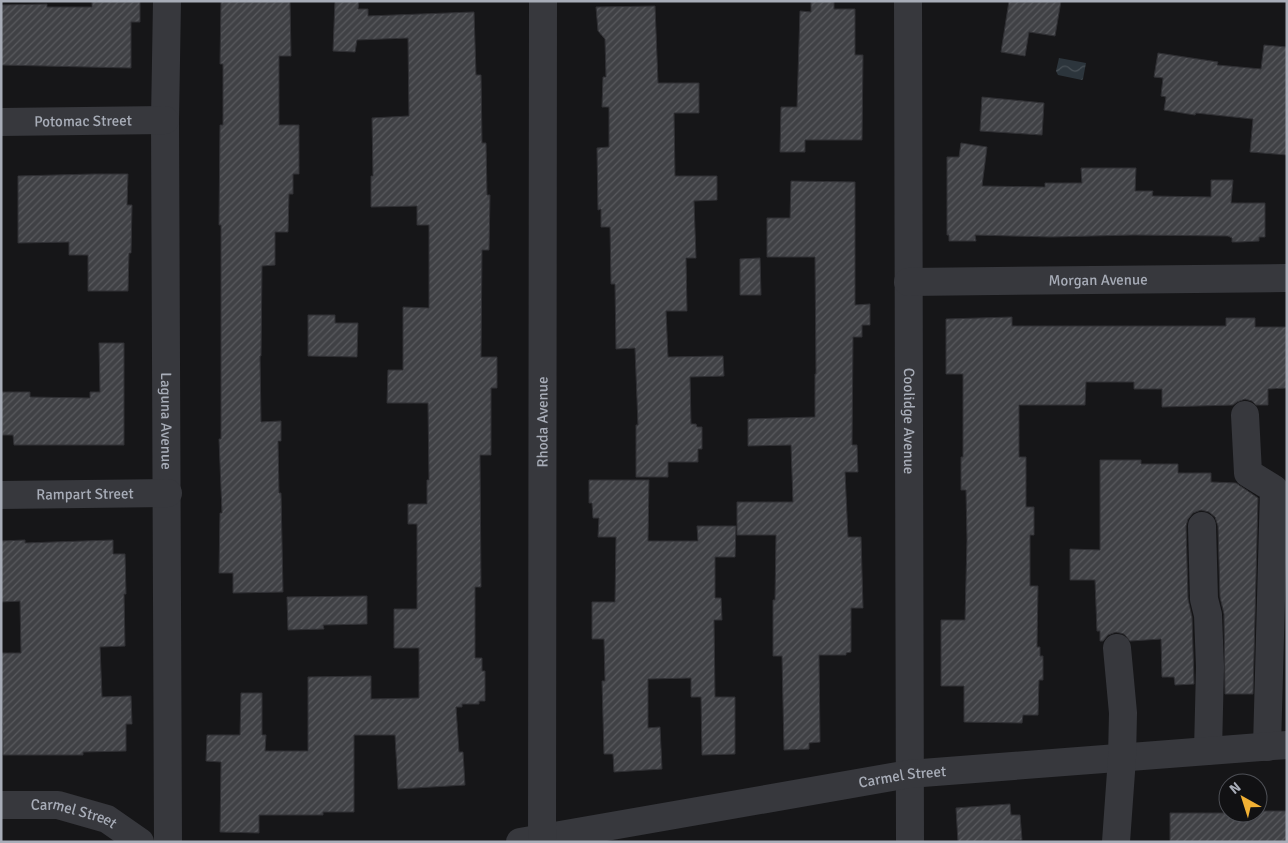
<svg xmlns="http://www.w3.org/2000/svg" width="1288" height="843" font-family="Signika,sans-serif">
  <defs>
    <pattern id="water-waves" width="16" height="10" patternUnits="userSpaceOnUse" patternTransform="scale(1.25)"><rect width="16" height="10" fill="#2c353c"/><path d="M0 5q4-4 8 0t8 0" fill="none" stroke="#485056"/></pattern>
    <pattern id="building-hatch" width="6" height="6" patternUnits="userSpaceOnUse" patternTransform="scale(1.25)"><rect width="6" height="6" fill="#404145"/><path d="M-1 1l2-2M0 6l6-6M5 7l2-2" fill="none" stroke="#595a5e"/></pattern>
  </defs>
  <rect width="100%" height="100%" fill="#161618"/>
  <!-- water -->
  <polygon fill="url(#water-waves)" points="1059,58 1086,63 1083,79 1082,80 1058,75 1056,71"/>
  <!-- building -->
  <g fill="url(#building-hatch)" stroke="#303034">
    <polygon points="92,1 140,1 140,22 131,22 131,68 1,65 1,5 47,4 47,7 92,7"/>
    <polygon points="221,1 290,1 291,56 279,56 279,125 299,125 299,174 293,174 293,194 289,194 288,232 275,232 275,265 262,266 261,356 260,356 261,422 281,421 281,441 278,441 279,493 281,493 283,592 233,593 233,573 219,573 220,513 222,513 219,439 221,439 221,225 219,225 220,125 223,125 223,64 220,64"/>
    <polygon points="335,1 359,1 358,9 368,9 368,16 474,12 476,75 481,75 482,143 486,143 487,195 490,195 489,250 482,250 481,357 497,357 497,388 491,388 491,455 480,455 481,587 475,587 475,658 482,658 482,671 485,671 485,701 479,701 479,704 462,704 462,707 456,707 459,752 463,752 465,785 398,789 395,735 354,735 354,812 323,812 323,815 259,815 259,833 220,832 221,762 206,761 207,735 240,735 241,693 262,693 262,735 266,735 265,751 308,751 308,677 371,676 371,699 419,698 419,648 394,648 394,609 417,609 417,524 408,524 408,504 427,504 427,480 429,480 428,403 387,403 388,370 403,370 403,307 429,308 429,225 417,225 417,206 371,207 371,176 373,176 372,118 409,116 408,38 357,40 355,52 333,51"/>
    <polygon points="811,1 834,1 834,9 855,9 855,55 863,55 862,140 805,140 805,152 780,152 781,107 797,107 800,11 811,12"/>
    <polygon points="1009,1 1061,1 1055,36 1029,32 1025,56 1001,52"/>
    <polygon points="655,6 658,83 699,83 699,113 674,113 675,176 717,176 717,200 694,201 696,258 686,258 687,311 666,311 668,357 723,356 724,376 690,377 691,424 696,424 697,427 702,427 702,449 698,449 698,462 668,462 668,477 636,477 636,425 638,425 635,348 616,349 615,284 611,284 610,227 601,227 601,209 598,210 597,148 609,147 609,107 602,107 603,77 606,77 605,39 598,31 596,7"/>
    <polygon points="1264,45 1287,47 1287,155 1250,152 1253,119 1196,113 1195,115 1164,110 1166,97 1161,96 1163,78 1154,77 1158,53 1218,62 1217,65 1261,69"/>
    <polygon points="982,97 1044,103 1042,135 980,131"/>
    <polygon points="961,143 987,147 982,186 1045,187 1045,183 1082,183 1081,168 1136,168 1135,191 1153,191 1152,196 1211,197 1211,180 1233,180 1231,203 1265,203 1265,237 1259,237 1259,241 1239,242 1232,242 1232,238 1228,236 1133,235 1051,237 975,235 976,241 949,241 949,235 947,235 947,157 959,157"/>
    <polygon points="94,174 128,174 127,205 132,205 131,253 129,253 128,291 88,291 88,255 69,255 69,242 18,243 18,176"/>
    <polygon points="791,181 855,182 855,305 870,304 870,325 862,325 862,337 853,337 852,445 857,445 858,472 845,472 848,537 861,537 863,608 851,608 851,652 846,653 846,655 819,655 820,742 809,743 809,749 784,750 782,656 773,656 773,600 775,600 776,535 737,535 737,502 793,502 791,445 748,446 748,419 815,417 815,374 816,374 815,257 767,257 767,218 790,218"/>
    <polygon points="760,258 761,295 740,295 740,259"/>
    <polygon points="308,315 335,315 335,323 358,323 357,357 308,356"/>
    <polygon points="1012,317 1012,326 1226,326 1226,318 1255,318 1255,327 1287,327 1287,388 1268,389 1268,405 1256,405 1252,401 1245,399 1237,402 1233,405 1162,407 1162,389 1134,389 1134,382 1086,382 1085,405 1019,405 1019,457 1026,457 1026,507 1034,507 1034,535 1030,535 1030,586 1038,586 1037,647 1040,647 1040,656 1043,656 1043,680 1039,680 1038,715 1023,715 1022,723 964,722 964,686 941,686 941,620 965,620 967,540 966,490 961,490 961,457 963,457 963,374 946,374 946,319"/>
    <polygon points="99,343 124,343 124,445 14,445 13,435 2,435 1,392 30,392 30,397 90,398 90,392 100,392"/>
    <polygon points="1100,460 1141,460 1141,464 1178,464 1178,473 1211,473 1211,482 1236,483 1258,498 1253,694 1225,694 1224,614 1220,597 1218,526 1215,517 1209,512 1201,510 1193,513 1188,519 1186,526 1188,599 1192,617 1194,684 1175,685 1174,677 1162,677 1161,639 1130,641 1124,634 1116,632 1108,635 1103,641 1100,641 1100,631 1097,631 1095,580 1070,580 1070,549 1100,550"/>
    <polygon points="589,480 649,480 648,541 698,541 697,526 736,526 735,557 715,557 715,598 721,598 722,620 714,620 715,697 735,697 735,754 702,755 701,697 691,697 691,678 648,679 648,728 660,727 662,769 614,772 613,754 604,754 602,681 605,681 604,639 592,639 592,602 615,602 616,537 598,537 599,518 593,518 592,503 589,503"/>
    <polygon points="25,540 25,543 113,540 113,554 125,554 126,594 124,594 125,646 100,647 102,697 131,696 132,724 126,724 126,751 83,752 83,755 3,755 1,653 21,653 20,601 1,602 1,541"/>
    <polygon points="367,596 367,624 323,625 324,629 288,630 287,597"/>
    <polygon points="1010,804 1011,815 1020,815 1022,840 958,842 956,808"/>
    <polygon points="1258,811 1287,811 1287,842 1170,842 1170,813 1258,813"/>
  </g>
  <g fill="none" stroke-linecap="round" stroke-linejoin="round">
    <!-- minor -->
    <g stroke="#37383d" stroke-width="28">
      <path id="s1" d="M167 1 165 120 168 842"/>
      <path id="s2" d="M908 1 910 842"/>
      <path id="s3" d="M1 122 165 120"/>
      <path id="s4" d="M908 282 1287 278"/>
      <polyline points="1245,415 1248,473 1274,489 1267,747"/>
      <path id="s5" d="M1 495 168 493"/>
      <polyline points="1202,526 1204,599 1208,615 1210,667 1208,751"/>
      <path id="s6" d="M1 805H58L107 819 140 842"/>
      <path id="s7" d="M520 842 909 774 1287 745"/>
      <path id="s8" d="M542 842 543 1"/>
      <polyline points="1116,842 1122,758 1123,713 1117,648"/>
    </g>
  </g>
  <g text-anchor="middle" stroke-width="5" stroke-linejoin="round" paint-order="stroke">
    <!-- street labels -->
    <g font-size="15" fill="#a8adb8" stroke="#111113">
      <text dy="5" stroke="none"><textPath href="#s3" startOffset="82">Potomac Street</textPath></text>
      <text dy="5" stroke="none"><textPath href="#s4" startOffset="190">Morgan Avenue</textPath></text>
      <text dy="5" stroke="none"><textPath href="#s1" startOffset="420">Laguna Avenue</textPath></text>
      <text dy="5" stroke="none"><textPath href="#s8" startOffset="420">Rhoda Avenue</textPath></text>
      <text dy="5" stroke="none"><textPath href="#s2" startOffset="420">Coolidge Avenue</textPath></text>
      <text dy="5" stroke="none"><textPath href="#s5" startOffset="84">Rampart Street</textPath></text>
      <text dy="5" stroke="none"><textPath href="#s7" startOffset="388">Carmel Street</textPath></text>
      <text dy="5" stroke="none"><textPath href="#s6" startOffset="74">Carmel Street</textPath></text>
    </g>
  </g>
  <!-- border -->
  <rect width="1288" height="843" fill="none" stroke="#a8adb8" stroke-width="5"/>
  <!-- north arrow -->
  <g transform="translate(1243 798) rotate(321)"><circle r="24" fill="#111113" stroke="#4d4f55"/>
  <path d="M0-4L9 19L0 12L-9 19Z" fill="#f2b134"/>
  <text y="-8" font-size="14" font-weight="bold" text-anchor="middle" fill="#a8adb8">N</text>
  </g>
</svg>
